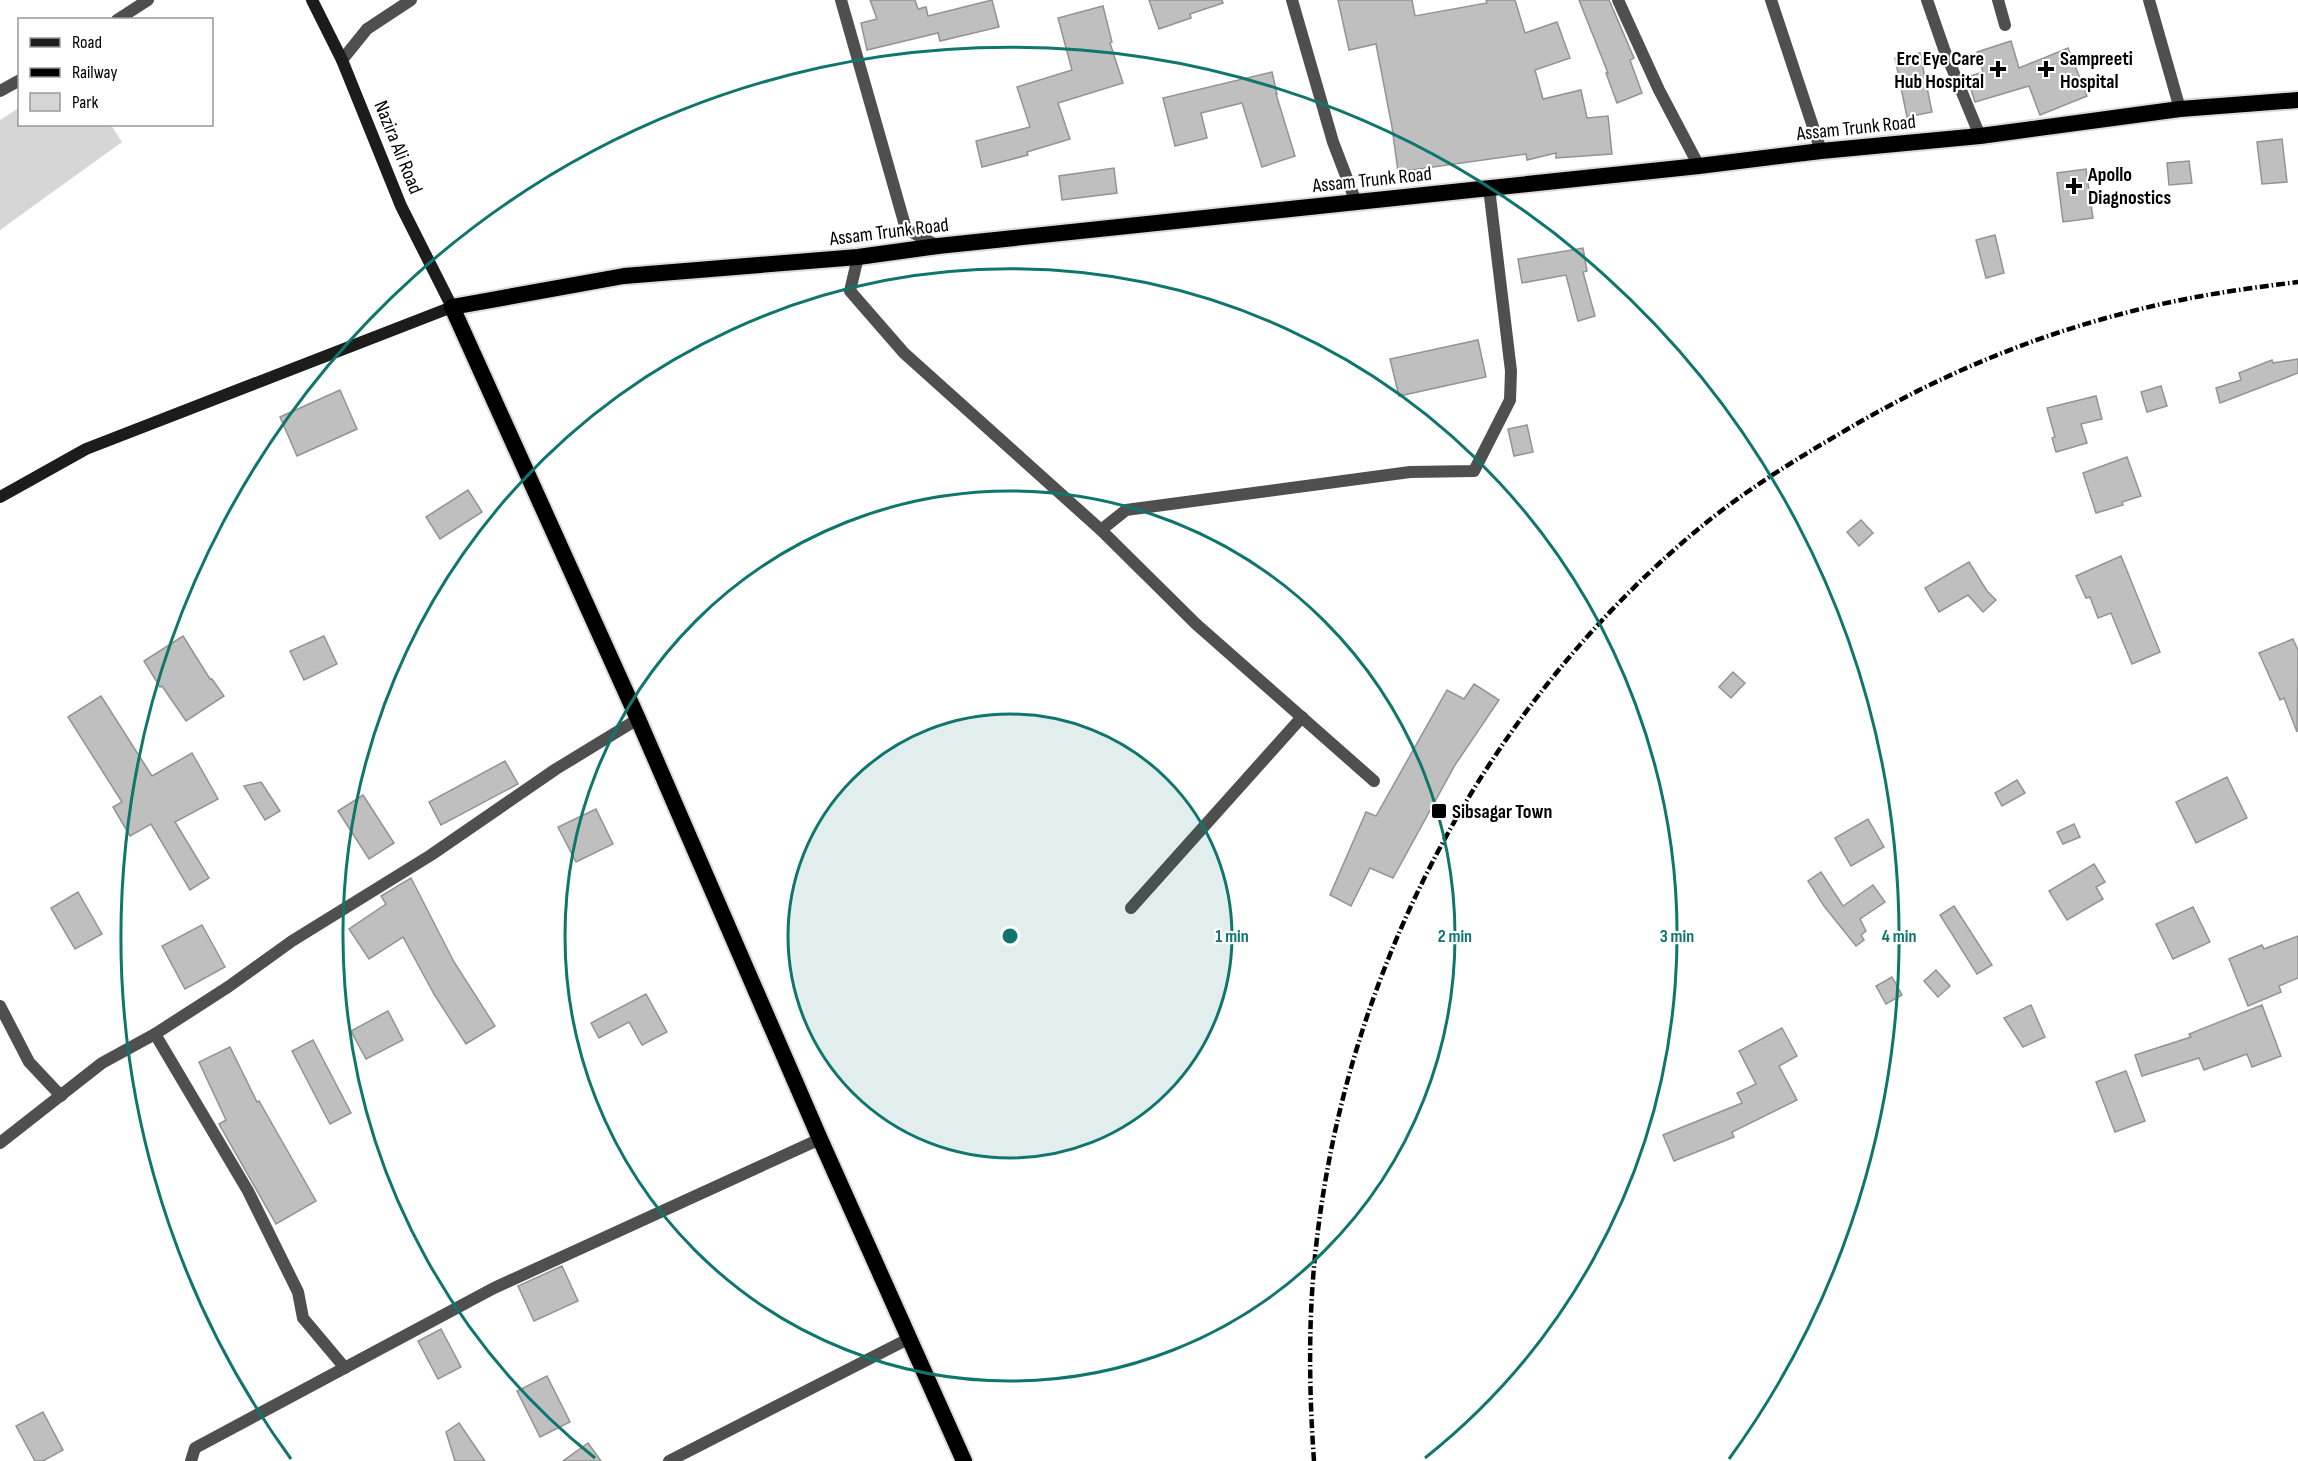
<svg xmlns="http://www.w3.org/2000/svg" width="2298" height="1461" font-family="'Sofia Sans Condensed',sans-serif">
  <rect width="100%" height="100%" fill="#fff"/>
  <!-- green -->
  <polygon fill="#d6d6d6" points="19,108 20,124 111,125 122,142 0,230 0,120"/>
  <!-- building -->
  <g fill="#bfbfbf" stroke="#939393" stroke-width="1.5">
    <polygon points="870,0 915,0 918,9 926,7 928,16 992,0 999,27 940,41 938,33 867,50 861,23 877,19"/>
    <polygon points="1149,0 1222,0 1223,3 1190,14 1191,18 1159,29"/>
    <polygon points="1338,0 1412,0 1415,16 1487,3 1486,0 1515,0 1525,33 1557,22 1570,58 1535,70 1543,99 1581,90 1587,118 1608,116 1612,154 1556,158 1556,153 1527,160 1526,154 1398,172 1392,127 1376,44 1349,50"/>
    <polygon points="1579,0 1609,0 1634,58 1630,60 1642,93 1617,103 1606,73 1608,73"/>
    <polygon points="1103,6 1112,42 1110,43 1123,83 1058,103 1070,139 1027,152 1028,155 982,167 976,141 1030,127 1017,87 1072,70 1058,18"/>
    <polygon points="2011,41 2019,68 2068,48 2087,96 2040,115 2029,86 1975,102 1967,77 1983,72 1977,52"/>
    <polygon points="1920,53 1932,112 1907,117 1895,58"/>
    <polygon points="1272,72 1277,94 1276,94 1295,156 1262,167 1242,103 1201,113 1207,138 1175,146 1163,98"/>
    <polygon points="2282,139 2287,182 2262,184 2257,142"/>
    <polygon points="2189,161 2192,183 2169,185 2167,163"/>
    <polygon points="1114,168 1117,193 1062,200 1059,176"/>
    <polygon points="2086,169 2093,218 2063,222 2057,173"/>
    <polygon points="1995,235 2004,273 1986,278 1976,240"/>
    <polygon points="1583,248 1587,271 1583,272 1595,316 1578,321 1566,275 1522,283 1518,259"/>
    <polygon points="1478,340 1486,377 1399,396 1390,359"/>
    <polygon points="2298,359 2298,373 2220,403 2216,388 2241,380 2239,373 2272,360 2273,363"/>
    <polygon points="2161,386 2167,406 2147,412 2141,392"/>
    <polygon points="340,390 357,429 297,456 280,417"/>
    <polygon points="2096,396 2102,419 2081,424 2087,443 2056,452 2052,438 2055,437 2047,408"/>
    <polygon points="1527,425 1533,452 1514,456 1508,429"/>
    <polygon points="2127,457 2141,496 2122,502 2123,505 2096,513 2083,473"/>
    <polygon points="468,490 482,512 440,539 426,517"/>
    <polygon points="1861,520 1873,533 1859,546 1847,532"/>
    <polygon points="2121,556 2160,652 2132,664 2111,613 2098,618 2090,597 2086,598 2076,576"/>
    <polygon points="1969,562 1987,591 1996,600 1983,612 1968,595 1939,612 1925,588"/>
    <polygon points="183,636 210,679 212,679 224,696 186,721 162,686 160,687 144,661"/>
    <polygon points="324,636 337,664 304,680 290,651"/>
    <polygon points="2293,639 2298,650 2297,732 2284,698 2280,700 2259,653"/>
    <polygon points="1733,672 1745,683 1731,698 1719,687"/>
    <polygon points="1474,684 1499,700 1455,765 1393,878 1370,868 1351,906 1330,895 1366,812 1376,816 1447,690 1464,699"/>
    <polygon points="101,696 152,776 192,753 218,799 175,822 209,878 190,890 151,824 130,836 113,807 122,802 68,717"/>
    <polygon points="505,761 518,784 441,825 429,802"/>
    <polygon points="2227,777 2247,818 2196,843 2176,802"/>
    <polygon points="2017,780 2025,793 2002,806 1995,793"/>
    <polygon points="261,782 280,811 265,820 244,786"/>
    <polygon points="363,795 394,843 369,859 338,811"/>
    <polygon points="596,809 613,844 576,862 558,827"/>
    <polygon points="1868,819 1884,847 1851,866 1835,838"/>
    <polygon points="2074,824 2080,837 2063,844 2057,832"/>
    <polygon points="2094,864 2105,882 2096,887 2103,899 2067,920 2049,891"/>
    <polygon points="1821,872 1843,906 1873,885 1885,902 1860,919 1866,931 1861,935 1864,940 1856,946 1824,906 1808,881"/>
    <polygon points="411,878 454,962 495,1026 466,1044 434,994 403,937 369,959 349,929 386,904 381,896"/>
    <polygon points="78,892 102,934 75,949 51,908"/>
    <polygon points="1954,906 1992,965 1977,974 1940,915"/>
    <polygon points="2193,907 2210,942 2173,959 2156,924"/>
    <polygon points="202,925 225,967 185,989 162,946"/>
    <polygon points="2298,936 2298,978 2279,986 2281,992 2248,1006 2229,959 2262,945 2264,949"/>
    <polygon points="1936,970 1950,986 1938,997 1924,981"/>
    <polygon points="1892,977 1902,995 1886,1004 1876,986"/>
    <polygon points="646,994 667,1032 642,1045 629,1022 599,1038 591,1023"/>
    <polygon points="2031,1005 2045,1037 2023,1047 2004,1018"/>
    <polygon points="2262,1005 2281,1056 2252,1067 2247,1054 2204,1070 2199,1058 2142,1076 2135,1055 2191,1037 2189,1034"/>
    <polygon points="388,1011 403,1040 366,1059 351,1031"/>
    <polygon points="1782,1028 1797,1056 1779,1066 1797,1100 1732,1132 1734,1137 1674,1161 1663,1135 1742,1103 1737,1093 1756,1084 1739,1051"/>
    <polygon points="313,1040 351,1113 330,1124 292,1051"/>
    <polygon points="230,1047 257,1102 259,1101 316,1201 276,1224 219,1124 226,1120 199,1062"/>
    <polygon points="2126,1071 2145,1121 2115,1132 2096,1082"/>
    <polygon points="562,1266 578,1301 534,1321 518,1286"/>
    <polygon points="441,1329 461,1367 438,1379 418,1341"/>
    <polygon points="547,1376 570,1422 540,1437 517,1391"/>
    <polygon points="43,1412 63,1450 43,1461 35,1461 16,1426"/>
    <polygon points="459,1423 485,1461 455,1461 446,1432"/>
    <polygon points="588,1443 601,1461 563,1461"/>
  </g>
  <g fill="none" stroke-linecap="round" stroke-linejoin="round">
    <defs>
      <polyline id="trunk" points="964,1461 820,1139 638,719 452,307 624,276 858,257 938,246 1699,166 1821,151 1980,136 2180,109 2298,100"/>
    </defs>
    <!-- trunk casing -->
    <use href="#trunk" stroke="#dbdbdb" stroke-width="20"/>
    <!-- minor -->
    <g stroke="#4f4f4f" stroke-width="12">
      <polyline points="841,0 906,229 938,246"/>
      <polyline points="1292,0 1333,142 1356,202"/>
      <polyline points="1618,0 1659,90 1699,166"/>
      <polyline points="1771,0 1821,151"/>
      <polyline points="1927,0 1944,49 1980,136"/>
      <polyline points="1998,0 2005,25"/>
      <polyline points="2149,0 2180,109"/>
      <polyline points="117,20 148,0"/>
      <polyline points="0,91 20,80"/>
      <polyline points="858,257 850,291 904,353 1101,530 1196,624 1374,781"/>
      <polyline points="1101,530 1126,510 1410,472 1474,471 1510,400 1511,371 1489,188"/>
      <polyline points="1131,908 1302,717"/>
      <polyline points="0,1006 29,1062 61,1096"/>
      <polyline points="155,1034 248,1191 298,1292 303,1318 345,1368"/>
      <polyline points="0,1143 102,1063 155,1034 228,987 292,941 431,855 556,769 638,719"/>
      <polyline points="191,1461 195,1448 494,1288 820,1139"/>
      <polyline points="669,1461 910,1338"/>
    </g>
    <!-- tertiary -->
    <polyline stroke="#4f4f4f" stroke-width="12" points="342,60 367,29 411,0"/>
    <!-- secondary -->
    <polyline stroke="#1c1c1c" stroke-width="12" points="0,497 86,449 452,307 401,206 342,60 312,0"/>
    <!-- trunk -->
    <use href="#trunk" stroke="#000" stroke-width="16"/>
    <!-- rail -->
    <path stroke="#000" stroke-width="4.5" stroke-dasharray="9 3 1.5 3" stroke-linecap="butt" d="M1314 1461C1309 1390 1308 1318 1316 1247 1346 974 1480 715 1690 536 1738 495 1791 462 1846 430 1934 378 2029 337 2129 312 2185 297 2241 289 2298 282"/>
  </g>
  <!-- distance rings -->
  <circle cx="1010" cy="936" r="222" fill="#0f766e" fill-opacity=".12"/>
  <g fill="none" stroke="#0f766e" stroke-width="3">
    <circle cx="1010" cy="936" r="222"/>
    <circle cx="1010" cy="936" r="445"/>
    <path d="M595 1458A667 667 0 1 1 1425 1458"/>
    <path d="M291 1459A889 889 0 1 1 1729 1459"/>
  </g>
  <!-- markers -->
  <g fill="#000" stroke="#fff" stroke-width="2">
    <path d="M1995 60h6v6h6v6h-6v6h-6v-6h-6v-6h6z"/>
    <path d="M2043 60h6v6h6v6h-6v6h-6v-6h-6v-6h6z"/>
    <path d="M2071 177h6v6h6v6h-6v6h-6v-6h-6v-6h6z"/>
    <rect x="1431" y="803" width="16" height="16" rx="3"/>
  </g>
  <g text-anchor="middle" stroke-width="4.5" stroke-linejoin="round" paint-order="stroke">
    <!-- poi labels -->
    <g font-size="20" font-weight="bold" fill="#000" stroke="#fff" text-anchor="start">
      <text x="1984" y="65" text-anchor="end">Erc Eye Care<tspan x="1984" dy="23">Hub Hospital</tspan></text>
      <text x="2060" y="65">Sampreeti<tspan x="2060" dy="23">Hospital</tspan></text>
      <text x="2088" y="181">Apollo<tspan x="2088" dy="23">Diagnostics</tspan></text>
      <text x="1452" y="818">Sibsagar Town</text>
    </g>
    <!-- street labels -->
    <g font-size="20" fill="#000" stroke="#fff">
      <text transform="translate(1856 127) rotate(-6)" y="7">Assam Trunk Road</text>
      <text transform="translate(399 147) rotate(68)" y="7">Nazira Ali Road</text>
      <text transform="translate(1372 179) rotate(-6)" y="7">Assam Trunk Road</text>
      <text transform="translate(889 231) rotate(-7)" y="7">Assam Trunk Road</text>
    </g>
  </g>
  <circle cx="1010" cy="936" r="9" fill="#0f766e" stroke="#fff" stroke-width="3"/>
  <g font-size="18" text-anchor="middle" font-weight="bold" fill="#0f766e" stroke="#fff" stroke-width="4.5" stroke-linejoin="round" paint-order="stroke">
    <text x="1232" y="942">1 min</text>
    <text x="1455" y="942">2 min</text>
    <text x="1677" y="942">3 min</text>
    <text x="1899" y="942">4 min</text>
  </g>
  <!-- legend -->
  <rect x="18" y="18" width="195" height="108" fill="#ffffff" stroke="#999999" stroke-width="1.5"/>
  <rect x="30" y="38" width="30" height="9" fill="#1c1c1c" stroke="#999999" stroke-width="1.5"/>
  <text x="72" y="48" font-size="18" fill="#000000">Road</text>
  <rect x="30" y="68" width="30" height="9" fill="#000000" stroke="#999999" stroke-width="1.5"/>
  <text x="72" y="78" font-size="18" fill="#000000">Railway</text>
  <rect x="30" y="93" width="30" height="18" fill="#d6d6d6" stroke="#999999" stroke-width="1.5"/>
  <text x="72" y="108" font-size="18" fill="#000000">Park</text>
</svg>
